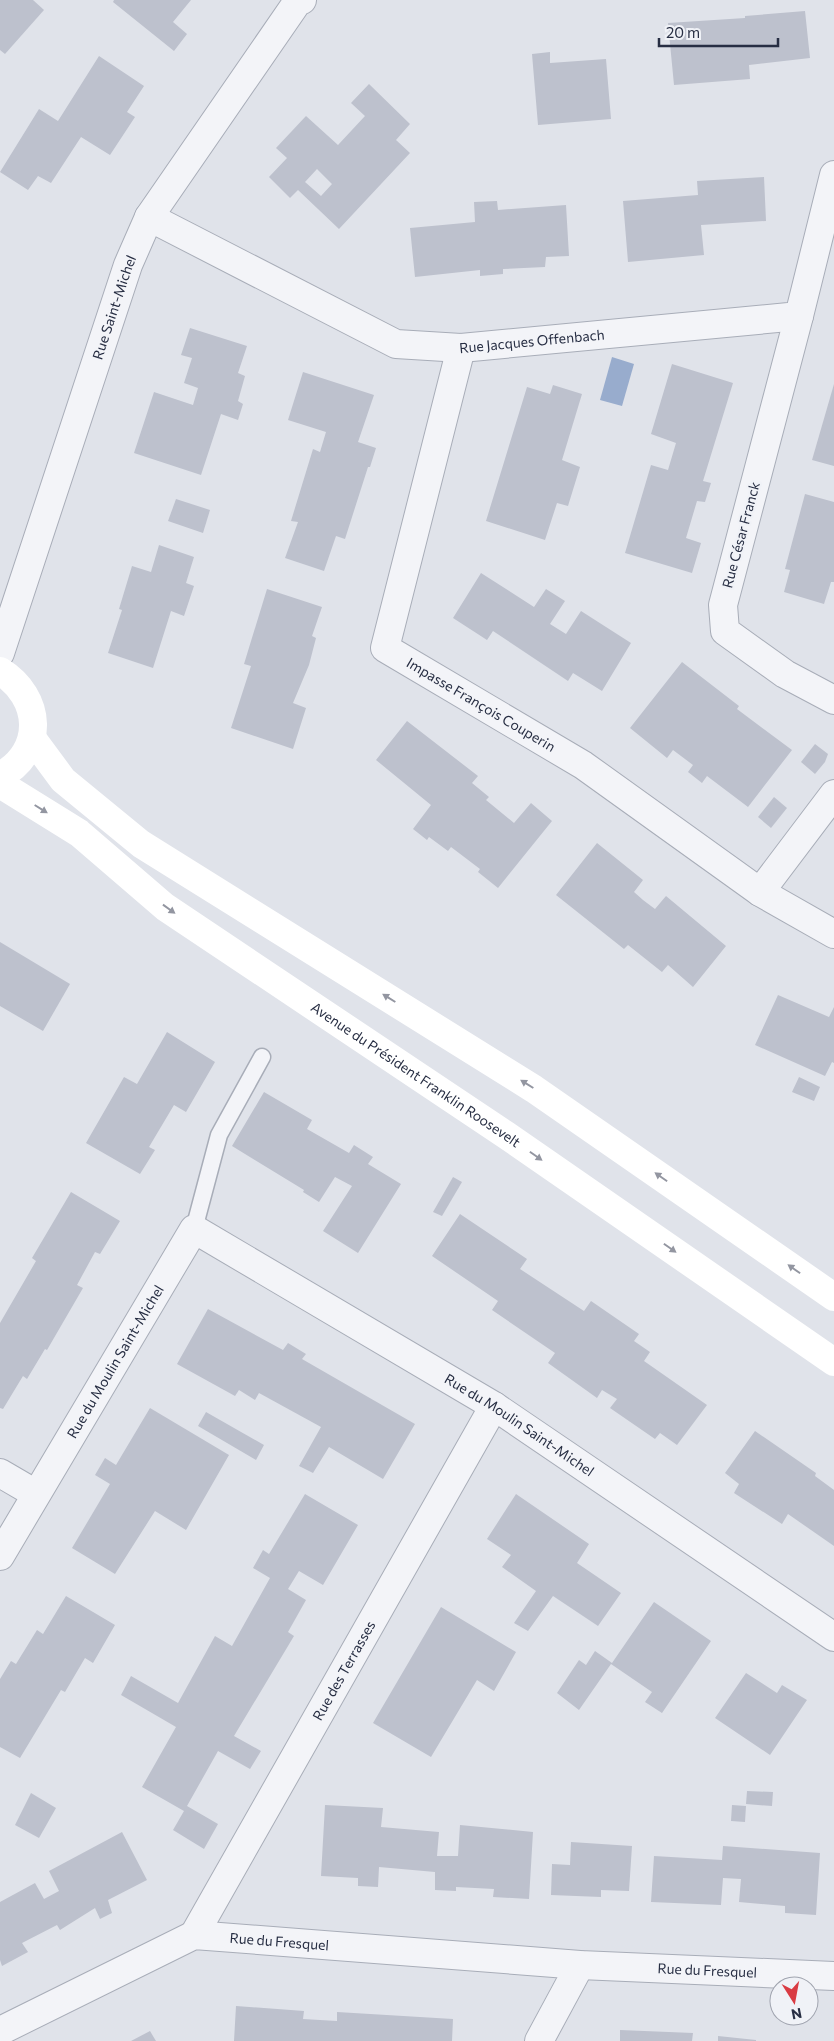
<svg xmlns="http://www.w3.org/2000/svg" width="834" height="2041" font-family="Commissioner,sans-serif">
  <rect width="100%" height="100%" fill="#e0e3ea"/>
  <!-- water -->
  <polygon fill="#98accd" points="612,357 634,364 622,406 600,400"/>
  <!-- building -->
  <g fill="#bdc1cd" fill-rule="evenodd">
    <polygon points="0,0 33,0 44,10 5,54 0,50"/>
    <polygon points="114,0 191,0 173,22 187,34 174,51 113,2"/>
    <polygon points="805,11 810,58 749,65 750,79 674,85 668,23 745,18 745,16"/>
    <polygon points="550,52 550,63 606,59 611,119 538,125 532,54"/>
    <polygon points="99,56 144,86 127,112 135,117 110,155 81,137 51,183 38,176 28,190 0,172 39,109 58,121"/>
    <path d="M369 84 410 124 396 140 410 153 339 229 298 190 290 198 269 177 287 158 276 148 306 116 338 145 365 116 351 103ZM317 169 332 184 321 196 305 182Z"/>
    <polygon points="764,177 766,221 701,225 704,255 628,262 623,201 698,195 697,181"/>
    <polygon points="497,201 498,210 566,205 569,256 546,257 545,267 503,269 503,274 480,276 480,270 415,277 410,228 475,222 474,202"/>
    <polygon points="190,328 247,346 238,373 245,376 238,401 243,404 238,420 221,414 201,475 134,453 154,392 193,405 198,388 184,383 192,358 181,355"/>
    <polygon points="672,364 733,383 703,481 711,483 705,502 697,501 686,538 701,543 692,573 625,553 651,465 668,470 676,443 651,434"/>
    <polygon points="303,372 374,395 358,442 376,448 370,467 368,467 345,539 336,536 324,571 285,558 298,522 291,521 313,449 320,452 326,432 288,420"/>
    <polygon points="834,384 834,466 812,460"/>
    <polygon points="553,385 582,394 562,460 580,467 568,506 557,503 545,540 486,521 527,387 550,394"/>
    <polygon points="805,494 834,502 834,582 831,582 824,604 784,592 790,570 785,569"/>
    <polygon points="176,499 210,510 203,533 168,521"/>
    <polygon points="159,545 194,557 186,583 194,586 184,616 171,611 153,668 108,653 122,610 119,609 132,566 151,572"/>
    <polygon points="481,573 534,607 546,589 565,601 550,624 566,634 581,611 631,643 602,691 573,673 568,681 493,631 487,640 453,618"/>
    <polygon points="267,589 322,607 312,636 316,638 309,665 293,703 306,708 293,749 231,728 251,666 244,664"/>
    <polygon points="682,662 739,706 737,709 792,750 748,807 707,776 702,783 688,772 693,765 673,750 667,758 630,728"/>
    <polygon points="407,721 478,776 472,783 489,797 486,800 514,823 531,803 552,821 498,888 478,872 480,869 451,847 448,851 429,837 427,840 413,829 431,805 376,760"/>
    <polygon points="815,744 828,754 825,762 815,774 801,762"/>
    <polygon points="774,797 787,808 771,828 758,817"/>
    <polygon points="597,843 643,880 634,892 643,900 655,909 666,896 726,946 693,987 668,965 662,972 628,945 624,949 556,895"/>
    <polygon points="0,942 70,984 43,1031 0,1006"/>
    <polygon points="778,995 829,1017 834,1007 834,1063 832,1062 825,1076 755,1045"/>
    <polygon points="167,1032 215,1062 186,1112 174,1105 149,1147 155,1150 140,1174 86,1143 124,1077 137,1084"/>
    <polygon points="799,1077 820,1087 814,1101 792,1092"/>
    <polygon points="264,1092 312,1120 307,1129 349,1153 354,1145 373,1157 368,1164 401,1184 358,1253 323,1231 352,1186 335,1177 319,1202 303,1192 304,1190 232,1146"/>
    <polygon points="453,1177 462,1182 442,1216 433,1212"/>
    <polygon points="71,1192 120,1221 100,1254 95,1252 77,1285 83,1288 47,1350 45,1349 27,1379 23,1376 3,1409 0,1408 0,1323 36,1261 32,1258"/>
    <polygon points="460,1214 527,1259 520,1269 584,1311 591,1301 639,1334 634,1341 650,1352 644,1361 707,1405 677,1445 660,1433 655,1439 610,1408 617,1399 602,1390 597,1398 548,1363 555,1353 492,1310 498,1301 432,1256"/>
    <polygon points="208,1309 283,1350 288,1343 306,1354 302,1359 415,1424 383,1479 329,1447 313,1473 299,1466 321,1427 259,1393 255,1400 239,1390 235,1396 177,1364"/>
    <polygon points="150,1408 229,1455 186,1530 155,1511 115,1574 72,1548 110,1484 95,1475 105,1458 116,1465"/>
    <polygon points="206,1412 264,1445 256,1460 198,1426"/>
    <polygon points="755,1431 816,1473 815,1476 834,1490 834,1546 788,1514 782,1524 734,1493 739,1484 725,1473"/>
    <polygon points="305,1494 358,1525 323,1585 299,1571 288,1589 306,1600 288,1632 294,1636 234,1736 261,1751 250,1769 218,1751 187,1806 218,1824 204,1849 173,1830 184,1811 142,1787 176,1727 121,1695 131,1676 178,1703 215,1636 232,1646 270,1578 253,1568 263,1550 269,1554"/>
    <polygon points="516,1494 589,1544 577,1563 621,1593 598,1626 553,1596 528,1631 514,1623 536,1591 502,1567 511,1555 487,1539"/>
    <polygon points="66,1596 115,1625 93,1663 85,1658 65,1692 61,1690 20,1758 0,1747 0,1679 11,1661 16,1664 37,1630 43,1634"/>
    <polygon points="654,1602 711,1641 662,1713 645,1702 652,1692 611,1664 579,1710 557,1693 579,1660 586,1665 595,1651 612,1663"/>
    <polygon points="441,1607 516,1652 494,1691 477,1680 431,1757 373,1723"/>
    <polygon points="746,1673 777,1693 782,1685 807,1700 770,1755 715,1718"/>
    <polygon points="747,1791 773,1792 772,1806 746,1804"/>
    <polygon points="31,1793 56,1808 39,1838 15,1825"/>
    <polygon points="325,1805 383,1808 381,1827 439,1832 437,1856 458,1856 460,1825 533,1832 529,1899 493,1897 494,1889 456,1887 456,1891 435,1890 435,1872 379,1867 378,1887 358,1886 358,1878 321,1876"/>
    <polygon points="732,1805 746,1806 745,1822 731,1821"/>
    <polygon points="122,1832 147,1880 108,1900 112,1913 100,1919 95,1908 60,1930 57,1925 22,1943 28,1952 2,1966 0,1960 0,1902 35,1883 44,1899 59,1891 49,1871"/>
    <polygon points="571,1842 632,1846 629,1891 601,1890 601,1897 551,1895 552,1864 570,1865"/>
    <polygon points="723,1846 820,1853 816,1915 785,1913 785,1906 739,1902 741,1879 723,1878 721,1905 651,1902 654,1856 722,1860"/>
    <polygon points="236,2006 304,2011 303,2019 337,2021 337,2012 453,2019 452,2041 234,2041"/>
    <polygon points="620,2030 693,2033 692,2041 620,2041"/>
    <polygon points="150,2031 156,2041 131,2041"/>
    <polygon points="718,2036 756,2040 756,2041 718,2041"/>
  </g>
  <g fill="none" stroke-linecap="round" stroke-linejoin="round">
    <defs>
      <polyline id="service" points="194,1229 219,1135 262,1057"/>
      <g id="minor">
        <path id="s1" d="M149 217 396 344 461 348 799 316 834 175"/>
        <polyline points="799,316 723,605 725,631 785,674 834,700"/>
        <path id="s2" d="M461 348 385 648 583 765 760 892 834 934"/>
        <path id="s3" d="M0 653 128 265 149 217 298 1 302 0"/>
        <polyline points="760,892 834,794"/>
        <polyline points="0,1473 36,1494"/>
        <path id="s4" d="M0 1556 194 1229 494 1406 834 1637"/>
        <path id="s5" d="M194 1935 494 1406"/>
        <path id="s6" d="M0 2031 194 1935 580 1965 834 1976"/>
        <polyline points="539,2041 580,1965"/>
      </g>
    </defs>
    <!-- service casing -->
    <use href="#service" stroke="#a8adb8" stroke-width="19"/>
    <!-- minor casing -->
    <use href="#minor" stroke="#a8adb8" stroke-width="30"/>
    <!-- service -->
    <use href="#service" stroke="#f3f4f8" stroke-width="16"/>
    <!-- minor -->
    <use href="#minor" stroke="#f3f4f8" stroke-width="28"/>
    <!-- secondary -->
    <g stroke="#fff" stroke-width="28">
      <path d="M0 671C42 697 46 751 0 776"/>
      <polyline points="32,738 63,780 141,844 534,1089 834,1297"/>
      <path id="s7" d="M0 784 79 833 165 907 506 1135 834 1362"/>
    </g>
  </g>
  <!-- one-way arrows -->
  <defs><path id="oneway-solid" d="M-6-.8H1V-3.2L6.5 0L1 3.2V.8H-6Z" transform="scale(1.25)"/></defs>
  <g fill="#9396a1">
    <use href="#oneway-solid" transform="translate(41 809) rotate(32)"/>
    <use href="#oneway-solid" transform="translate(169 909) rotate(36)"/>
    <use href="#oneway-solid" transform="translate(389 998) rotate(-148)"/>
    <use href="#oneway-solid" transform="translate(527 1084) rotate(-148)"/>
    <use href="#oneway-solid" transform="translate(536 1156) rotate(35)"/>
    <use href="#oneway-solid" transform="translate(661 1177) rotate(-145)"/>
    <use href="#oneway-solid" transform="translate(670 1248) rotate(35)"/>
    <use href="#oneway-solid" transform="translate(794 1269) rotate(-145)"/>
  </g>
  <g text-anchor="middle" stroke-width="4.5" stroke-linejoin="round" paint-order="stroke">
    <!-- street labels -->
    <g font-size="14" fill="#272e43" stroke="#f0f2f7">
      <text dy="5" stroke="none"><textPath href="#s3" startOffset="364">Rue Saint-Michel</textPath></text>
      <text dy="5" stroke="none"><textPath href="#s1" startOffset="414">Rue Jacques Offenbach</textPath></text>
      <text transform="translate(741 535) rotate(-75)" y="5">Rue César Franck</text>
      <text dy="5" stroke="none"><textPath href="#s2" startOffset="421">Impasse François Couperin</textPath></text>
      <text dy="5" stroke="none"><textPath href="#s7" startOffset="508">Avenue du Président Franklin Roosevelt</textPath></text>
      <text dy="5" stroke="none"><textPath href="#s4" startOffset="226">Rue du Moulin Saint-Michel</textPath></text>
      <text dy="5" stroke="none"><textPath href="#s4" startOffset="760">Rue du Moulin Saint-Michel</textPath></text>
      <text dy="5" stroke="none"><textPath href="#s5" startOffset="304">Rue des Terrasses</textPath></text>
      <text dy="5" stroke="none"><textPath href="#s6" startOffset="302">Rue du Fresquel</textPath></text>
      <text dy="5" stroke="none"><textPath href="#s6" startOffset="731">Rue du Fresquel</textPath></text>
    </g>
  </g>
  <!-- north arrow -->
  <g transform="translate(794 2001) rotate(169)"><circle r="24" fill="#f0f2f7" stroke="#a0a4af"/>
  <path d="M0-4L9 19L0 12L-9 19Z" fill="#d93b43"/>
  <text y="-8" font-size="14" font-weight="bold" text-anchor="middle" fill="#272e43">N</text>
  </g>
  <!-- scale -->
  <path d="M659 38v8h119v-8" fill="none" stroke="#272e43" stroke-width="2.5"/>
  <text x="666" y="38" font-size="15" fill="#272e43" stroke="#f0f2f7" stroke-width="4" paint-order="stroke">20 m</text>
</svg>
